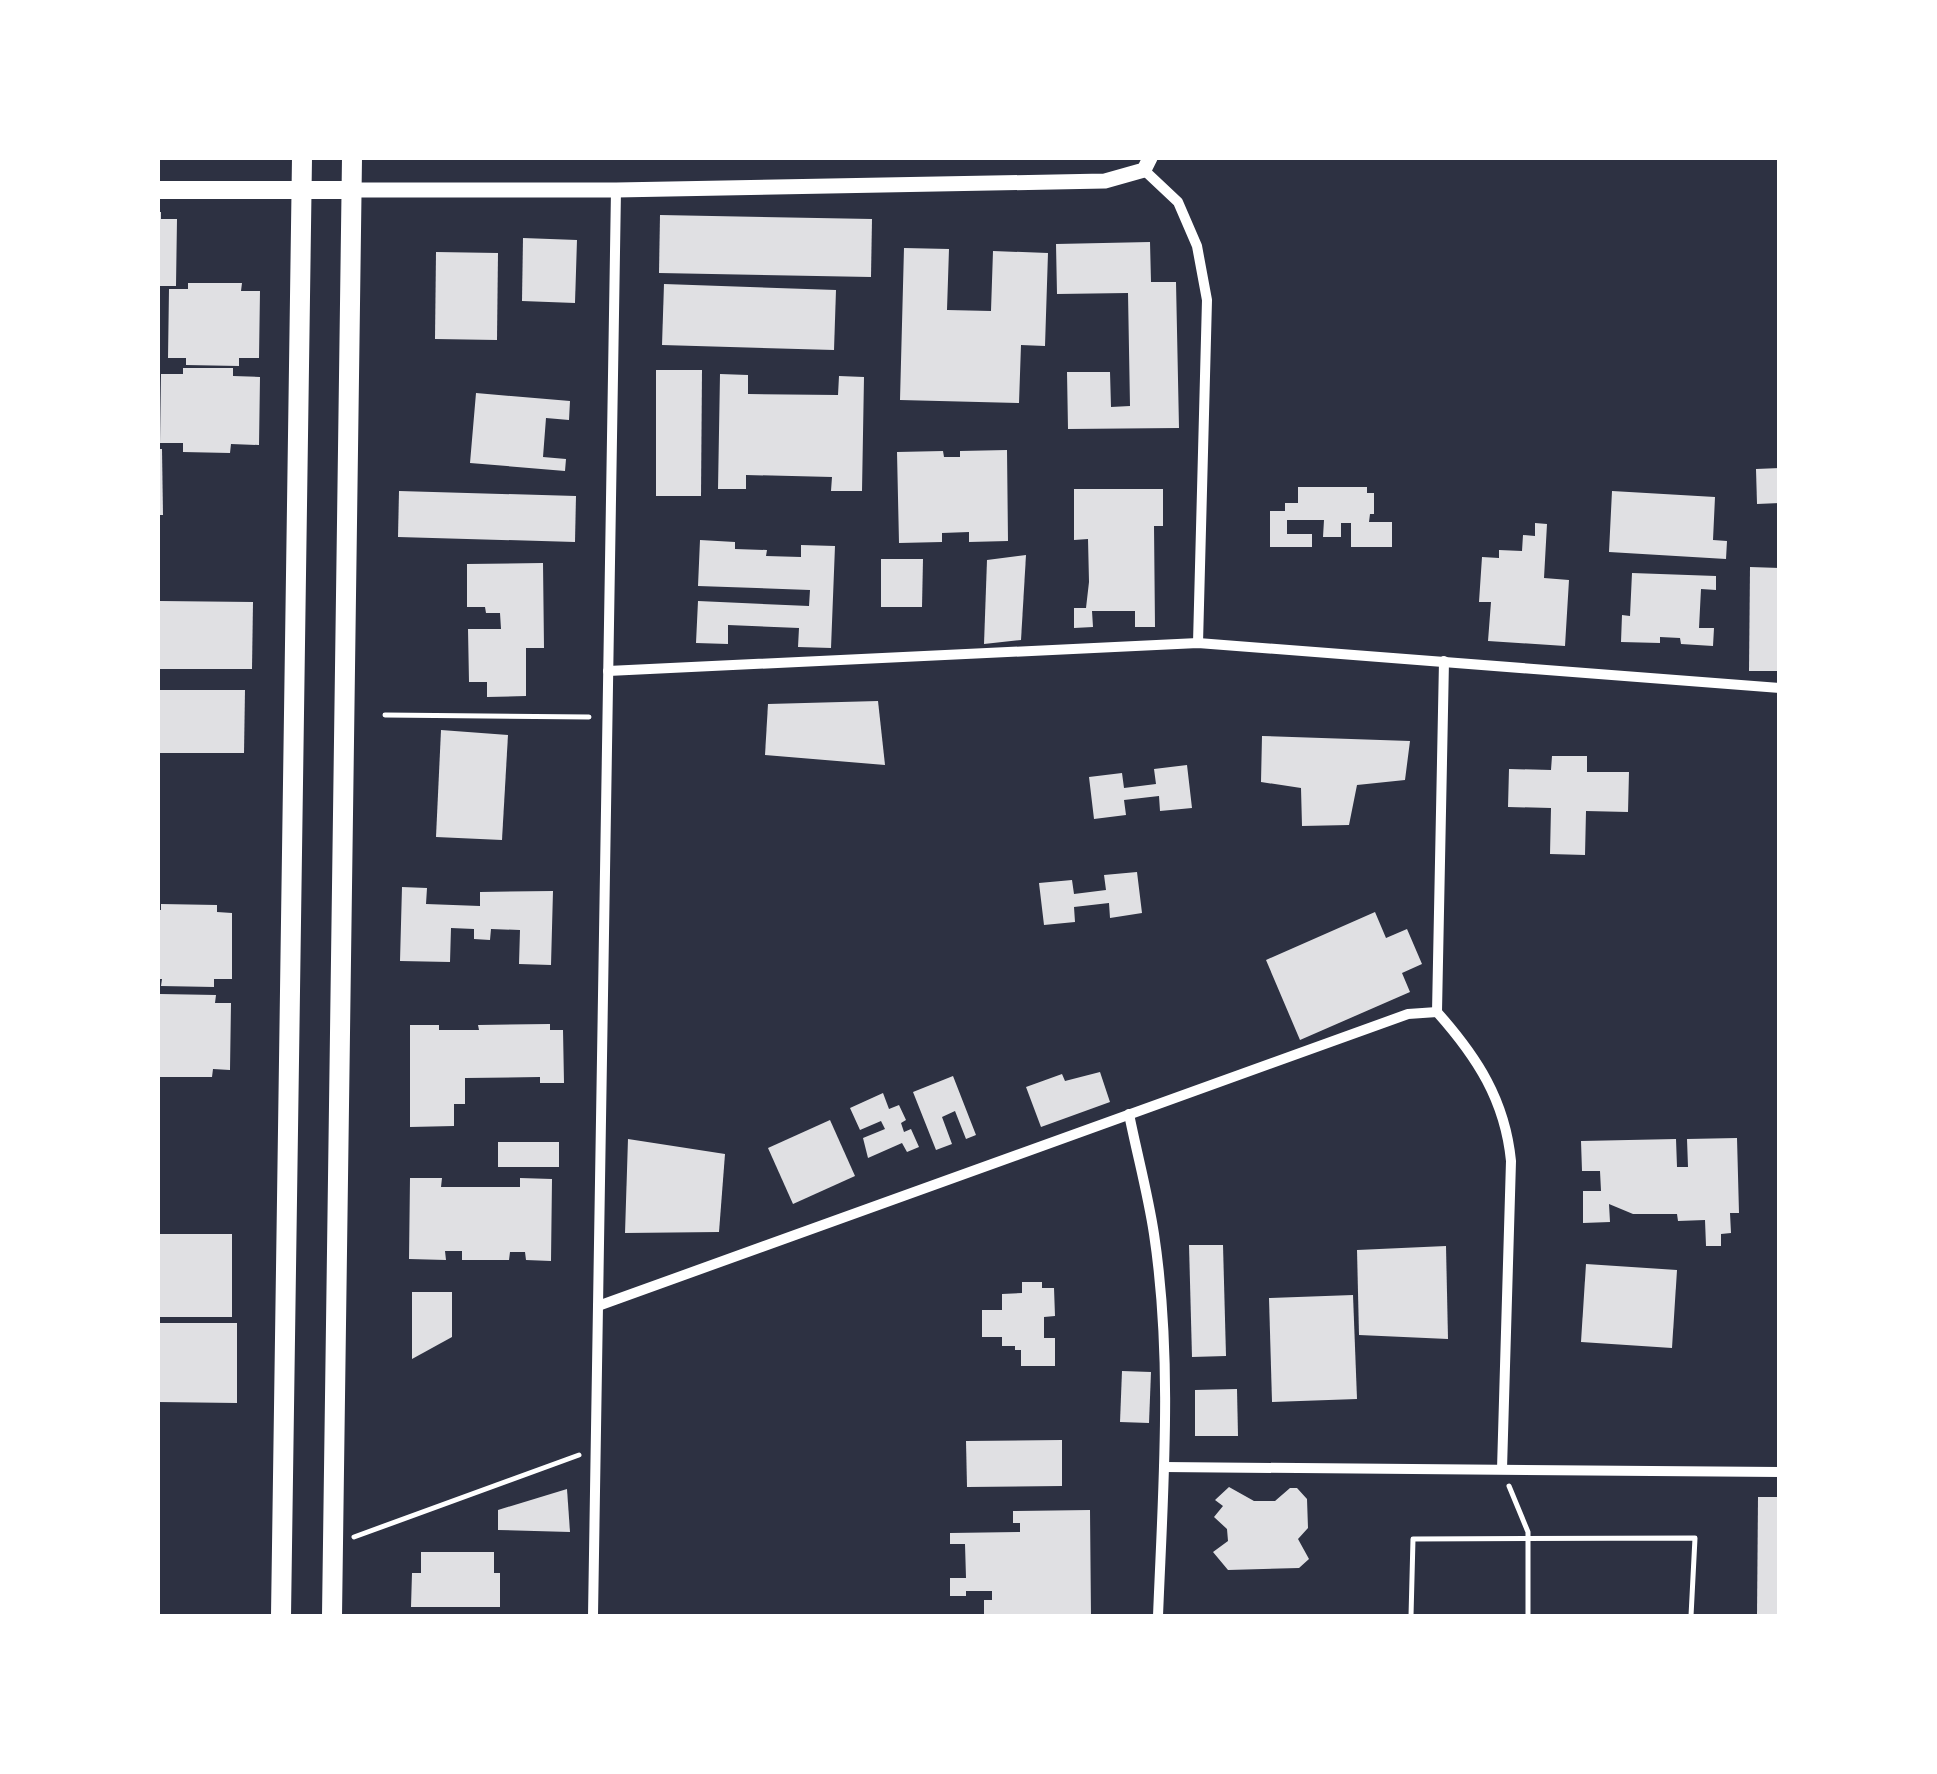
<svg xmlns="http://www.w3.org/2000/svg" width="1937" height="1774" font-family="Spectral,serif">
  <rect width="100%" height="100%" fill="#2d3142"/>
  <!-- building -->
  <g fill="#e0e0e3">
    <polygon points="158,212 161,212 161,219 177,219 176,286 158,286"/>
    <polygon points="660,215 872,219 871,277 659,273"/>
    <polygon points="523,238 577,240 575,303 522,301"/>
    <polygon points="1150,242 1151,282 1176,282 1179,428 1068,429 1067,372 1110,372 1111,407 1130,406 1128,293 1057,294 1056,244"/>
    <polygon points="904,248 949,249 947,310 991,311 993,251 1048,253 1045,346 1021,345 1019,403 900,400"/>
    <polygon points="436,252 498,253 497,340 435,339"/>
    <polygon points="188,283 242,283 241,291 260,291 259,358 239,358 239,366 186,365 186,358 168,358 169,289 188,289"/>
    <polygon points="664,284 836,290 834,350 662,345"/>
    <polygon points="183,368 233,368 233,376 260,377 259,445 231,444 230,453 183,452 183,443 160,443 161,374 183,374"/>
    <polygon points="656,370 702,370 701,496 656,496"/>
    <polygon points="720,374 748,375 748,394 838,395 839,376 864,377 862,491 831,491 832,477 746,475 746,489 718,489"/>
    <polygon points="476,393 570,401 569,420 546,418 543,457 566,459 565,471 470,463"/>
    <polygon points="158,449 162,449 163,515 158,515"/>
    <polygon points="1007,450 1008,541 969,542 969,532 942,533 942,542 899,543 897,452 943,451 944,457 960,457 960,451"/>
    <polygon points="1780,468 1780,503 1757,504 1756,469"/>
    <polygon points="1298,487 1367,487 1367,493 1374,493 1374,514 1370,514 1369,522 1392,522 1392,547 1351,547 1351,523 1341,523 1341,537 1323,537 1324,520 1287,520 1287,534 1312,534 1312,547 1270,547 1270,511 1285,511 1285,503 1298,503"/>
    <polygon points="1074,489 1163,489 1163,526 1154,526 1155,627 1135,627 1135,611 1092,611 1093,627 1074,628 1074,608 1086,608 1089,582 1088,539 1074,540"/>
    <polygon points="399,491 576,496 575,542 398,537"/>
    <polygon points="1612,491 1715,497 1713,540 1727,541 1726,559 1609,552"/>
    <polygon points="1535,523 1547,524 1544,578 1569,580 1565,646 1488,641 1491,602 1479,602 1482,557 1499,558 1499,550 1522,551 1523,535 1535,536"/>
    <polygon points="700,540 735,542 735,549 767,550 766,556 801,557 801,545 835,546 831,648 798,647 799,628 728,625 728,644 696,643 698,601 809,606 810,590 698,586"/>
    <polygon points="1026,555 1021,640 984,644 987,560"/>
    <polygon points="881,559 923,559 922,607 881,607"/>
    <polygon points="543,563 544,648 526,648 526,696 487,697 487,682 469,682 468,629 501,629 500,613 486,613 485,607 467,607 467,564"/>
    <polygon points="1750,567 1780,568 1780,671 1749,671"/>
    <polygon points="1632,573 1716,576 1716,590 1701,589 1699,628 1714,628 1713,646 1681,644 1680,638 1660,637 1660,643 1621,642 1622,615 1630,616"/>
    <polygon points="160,601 253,602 252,669 159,669"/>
    <polygon points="158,690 245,690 244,753 158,753"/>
    <polygon points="878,701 885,765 765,755 768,704"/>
    <polygon points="441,730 508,735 502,840 436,837"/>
    <polygon points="1262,736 1410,741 1405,780 1357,785 1349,825 1302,826 1301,788 1261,782"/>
    <polygon points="1552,756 1587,756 1587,772 1629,772 1628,812 1586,811 1585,855 1550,854 1551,808 1508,807 1509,769 1551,770"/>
    <polygon points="1187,765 1192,808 1160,811 1159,796 1124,800 1126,815 1094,819 1089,777 1122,773 1124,788 1156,784 1154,769"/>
    <polygon points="1137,872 1142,913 1110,918 1109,903 1074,907 1075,922 1044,925 1039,883 1072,880 1074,894 1106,890 1104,875"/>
    <polygon points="402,887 427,888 426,904 480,906 480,892 553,891 551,965 519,964 520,930 491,929 490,940 474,939 474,929 451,928 450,962 400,961"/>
    <polygon points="161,904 217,905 217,912 232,913 232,979 214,979 214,987 161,986 162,979 158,979 158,910 161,910"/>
    <polygon points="1375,912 1386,938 1407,929 1422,964 1402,973 1410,992 1300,1040 1266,960"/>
    <polygon points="160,994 216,995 215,1003 231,1003 230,1070 213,1069 212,1077 160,1077 158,1069"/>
    <polygon points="550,1024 550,1030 563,1030 564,1083 540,1083 540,1077 465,1078 465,1104 454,1104 454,1126 410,1127 410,1025 439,1025 439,1030 479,1030 478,1025"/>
    <polygon points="1100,1072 1110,1102 1041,1127 1026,1087 1062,1074 1065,1081"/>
    <polygon points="953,1076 976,1135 966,1139 955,1111 942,1117 952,1144 936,1150 913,1092"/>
    <polygon points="883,1093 889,1109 899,1105 906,1120 901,1123 904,1132 911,1129 919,1147 907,1152 902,1143 868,1158 863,1138 885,1129 881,1121 860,1130 850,1108"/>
    <polygon points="830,1120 855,1176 793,1204 768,1148"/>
    <polygon points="1737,1138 1739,1213 1730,1213 1731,1233 1721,1234 1721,1246 1706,1246 1705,1220 1678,1221 1677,1214 1633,1214 1609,1204 1610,1222 1583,1223 1583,1191 1601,1191 1600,1171 1582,1171 1581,1141 1676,1139 1677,1167 1688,1167 1687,1139"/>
    <polygon points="628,1139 725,1154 719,1232 625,1233"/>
    <rect x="498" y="1142" width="61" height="25"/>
    <polygon points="410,1178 442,1178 441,1187 520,1187 520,1178 552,1179 551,1261 526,1260 525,1252 510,1252 509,1260 462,1260 462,1251 445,1251 446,1260 409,1259"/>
    <rect x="158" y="1234" width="74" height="83"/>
    <polygon points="1189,1245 1223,1245 1226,1356 1192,1357"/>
    <polygon points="1446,1246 1448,1339 1359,1335 1357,1250"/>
    <polygon points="1586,1264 1677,1270 1672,1348 1581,1342"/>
    <polygon points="1022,1282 1042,1282 1042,1288 1054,1288 1055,1316 1044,1317 1044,1338 1055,1338 1055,1366 1021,1366 1021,1350 1015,1350 1015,1346 1002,1346 1002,1337 982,1337 982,1310 1002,1310 1002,1294 1022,1293"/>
    <polygon points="412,1292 452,1292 452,1337 412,1359"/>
    <polygon points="1353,1295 1357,1399 1272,1402 1269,1298"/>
    <polygon points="158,1323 237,1323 237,1403 158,1402"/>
    <polygon points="1122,1371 1151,1372 1149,1423 1120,1422"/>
    <polygon points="1237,1389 1238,1436 1195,1436 1195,1390"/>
    <polygon points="1062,1440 1062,1486 967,1487 966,1441"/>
    <polygon points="1229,1487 1254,1501 1275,1501 1290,1488 1297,1488 1307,1499 1308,1528 1298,1539 1309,1559 1299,1568 1228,1570 1213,1552 1228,1541 1227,1529 1214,1517 1223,1506 1215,1500"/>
    <polygon points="567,1489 570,1532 498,1530 498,1510"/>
    <polygon points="1758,1497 1780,1497 1780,1616 1757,1616"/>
    <polygon points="1090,1510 1091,1616 984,1616 984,1600 992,1600 992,1591 966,1591 966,1596 950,1596 950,1578 966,1578 965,1544 950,1544 950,1533 1020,1532 1020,1523 1013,1523 1013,1511"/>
    <polygon points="421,1552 494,1552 494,1573 500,1573 500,1607 411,1607 412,1573 421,1573"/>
  </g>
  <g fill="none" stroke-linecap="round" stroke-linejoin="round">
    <!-- path -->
    <g stroke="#fff" stroke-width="5">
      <polyline points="385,715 589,717"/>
      <polyline points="1509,1486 1528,1532 1528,1616"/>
      <polyline points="354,1537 579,1455"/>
      <polyline points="1411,1616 1413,1539 1695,1538 1691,1616"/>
    </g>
    <!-- minor -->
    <g stroke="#fff" stroke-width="10">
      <polyline points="1144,170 1178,202 1197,246 1207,300 1198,643"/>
      <path d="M1444 661 1437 1012C1477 1057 1505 1100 1511 1161L1502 1469"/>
      <polyline points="608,671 1198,643 1780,688"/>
      <path d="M1129 1114C1137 1154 1148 1194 1154 1234 1173 1360 1163 1490 1158 1616"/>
      <polyline points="598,1306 1408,1014 1437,1012"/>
      <polyline points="1164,1467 1780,1472"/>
      <polyline points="593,1616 616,190"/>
    </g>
    <!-- tertiary -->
    <polyline stroke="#fff" stroke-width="15" points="352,190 616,190 1105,181 1144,170 1150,158"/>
    <!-- secondary -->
    <polyline stroke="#fff" stroke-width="18" points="158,190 352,190"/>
    <!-- primary -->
    <g stroke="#fff" stroke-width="20">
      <polyline points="281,1616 302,158"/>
      <polyline points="332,1616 352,158"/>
    </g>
  </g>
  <!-- border -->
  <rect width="1937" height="1774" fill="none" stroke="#ffffff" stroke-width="320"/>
</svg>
